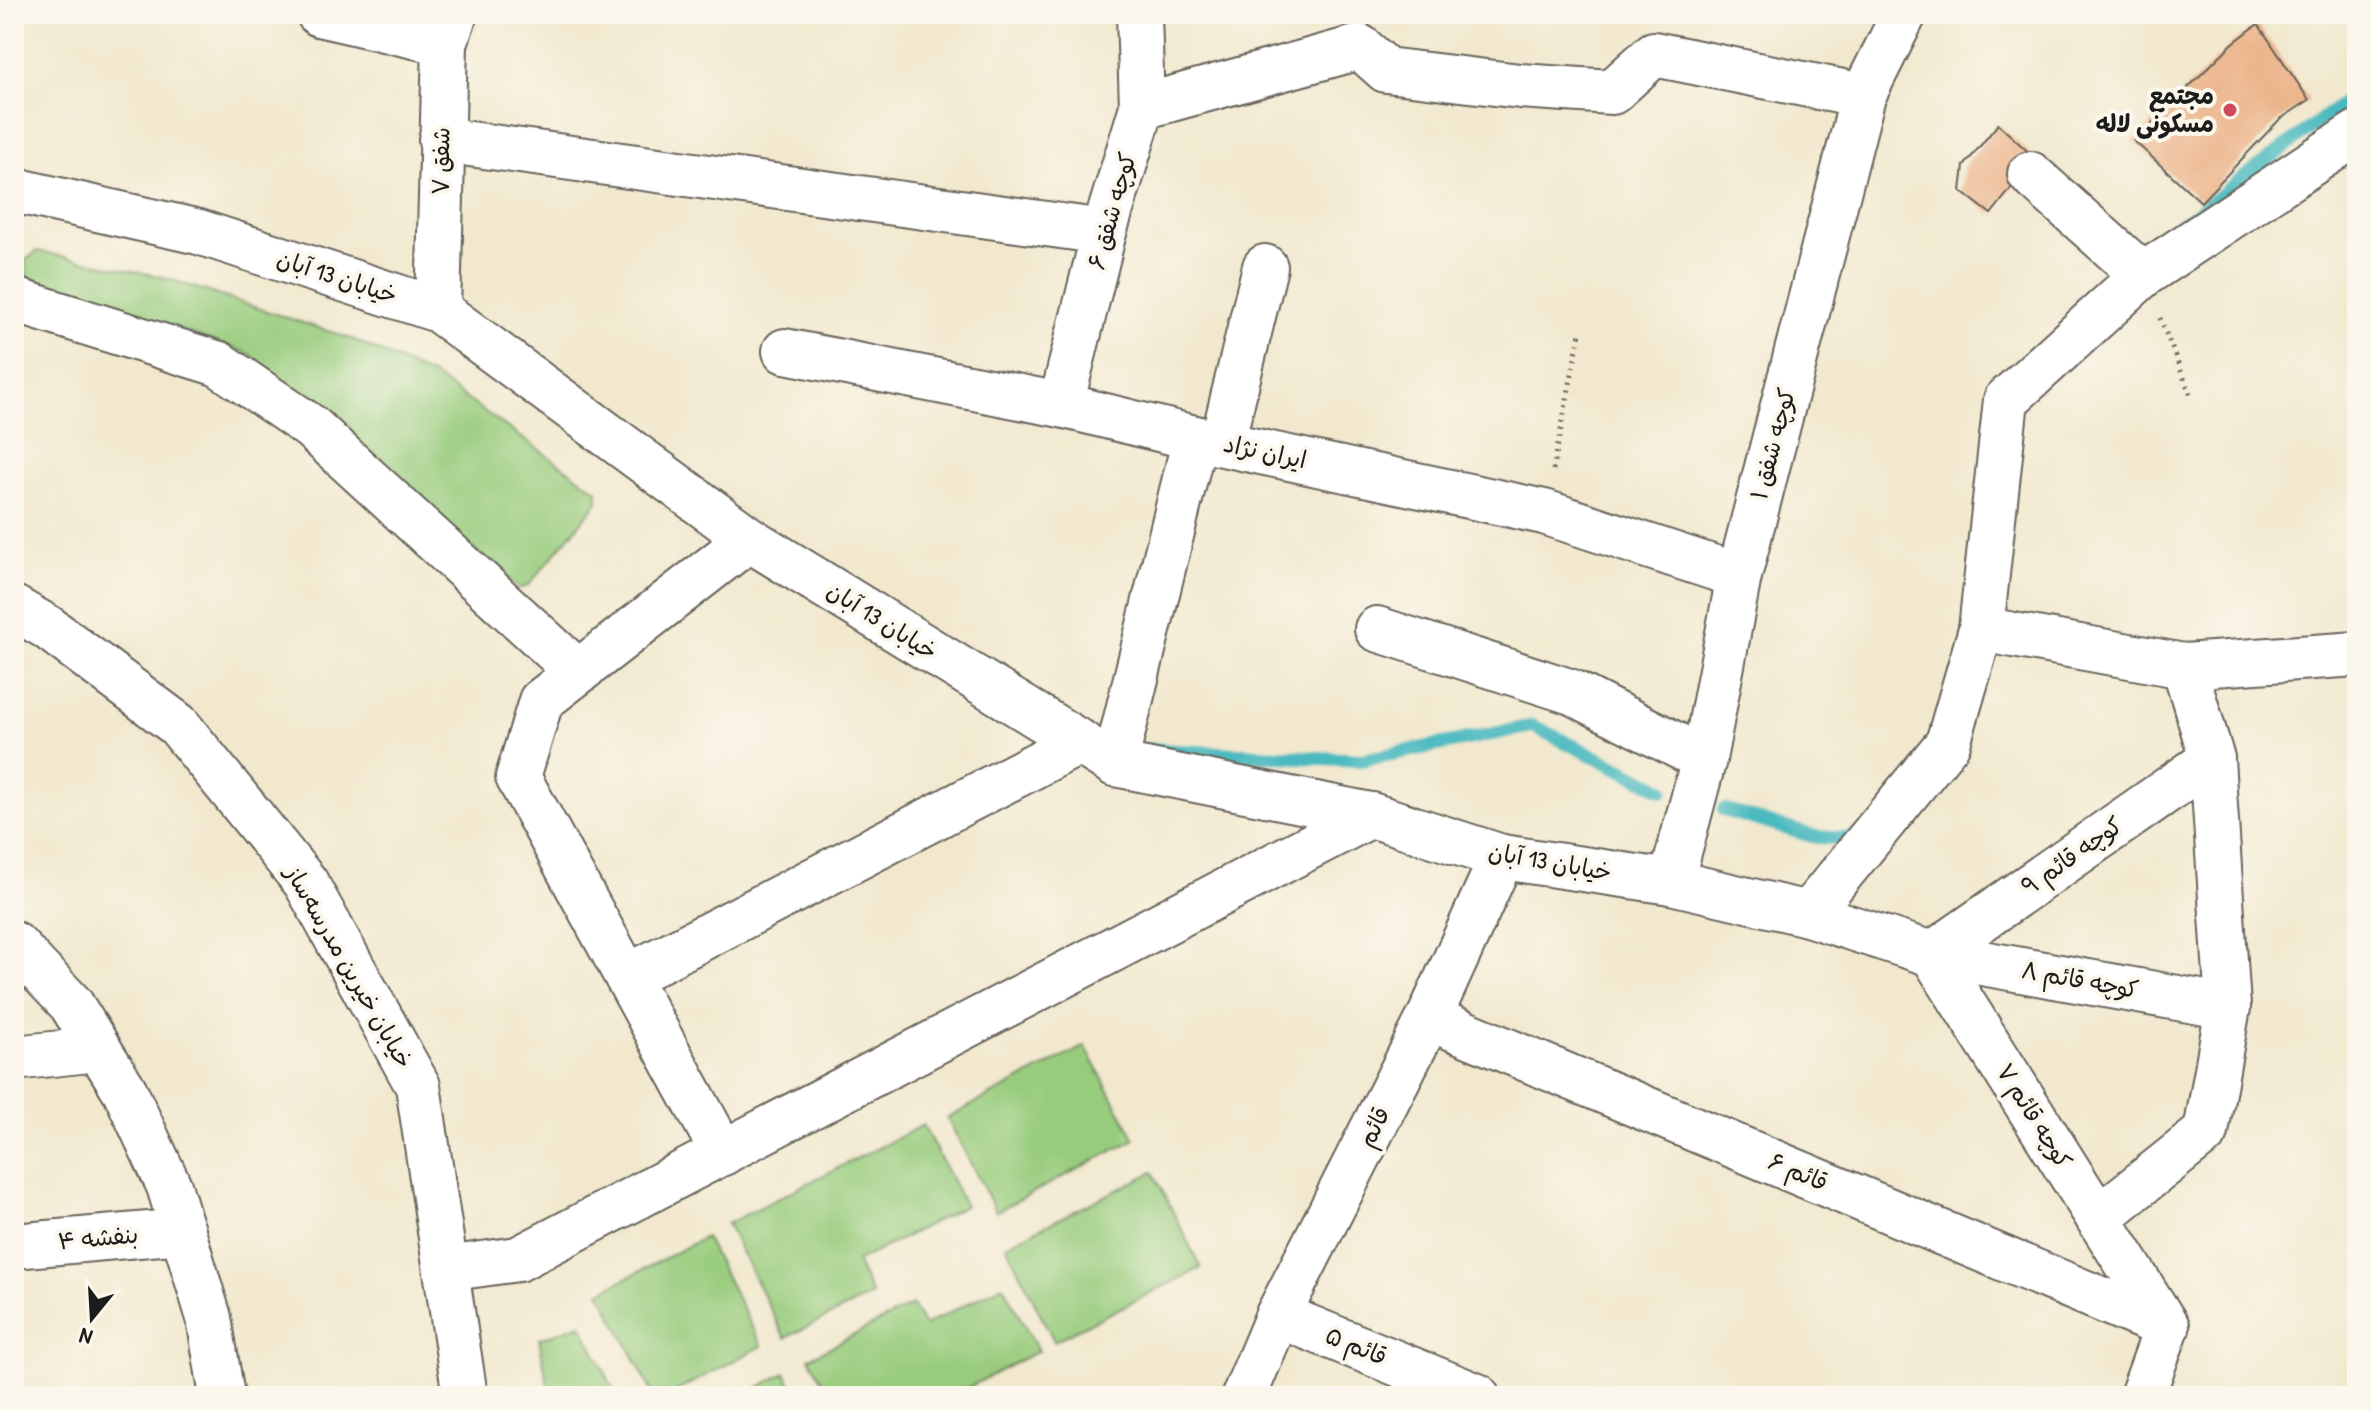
<svg xmlns="http://www.w3.org/2000/svg" width="2371" height="1410" font-family="'Patrick Hand','Playpen Sans Arabic',sans-serif">
  <rect width="100%" height="100%" fill="#fbf7ec"/>
  <filter id="ink" filterUnits="userSpaceOnUse"><feTurbulence type="fractalNoise" baseFrequency=".0125" numOctaves="2"/><feDisplacementMap in="SourceGraphic" scale="16" xChannelSelector="R" yChannelSelector="G"/><feConvolveMatrix kernelMatrix="1 2 1 2 8 2 1 2 1" color-interpolation-filters="sRGB"/></filter>
  <filter id="wash" filterUnits="userSpaceOnUse"><feTurbulence type="fractalNoise" baseFrequency=".006" numOctaves="4" result="noise"/><feDisplacementMap in="SourceGraphic" scale="32" xChannelSelector="R" yChannelSelector="G"/><feGaussianBlur stdDeviation="1.8" result="paint"/><feColorMatrix in="noise" values="0 0 0 0 0 0 0 0 0 0 0 0 0 0 0 0 0 1.4 0 .05"/><feComposite in="paint" operator="in"/></filter>
  <g filter="url(#wash)">
    <rect width="100%" height="100%" fill="#f1e8ce"/>
    <!-- green -->
    <g fill="#98cc7d" stroke="#5a744c" stroke-width="2">
      <polygon points="37,251 163,277 352,339 435,377 598,491 598,502 529,585 520,589 250,354 27,277 25,261"/>
      <polygon points="1085,1046 1135,1139 996,1212 947,1118"/>
      <polygon points="923,1125 965,1206 856,1262 872,1295 785,1338 727,1224"/>
      <polygon points="1153,1172 1201,1268 1054,1341 1006,1245"/>
      <polygon points="705,1237 762,1346 667,1396 654,1396 600,1292"/>
      <polygon points="1003,1285 1038,1351 952,1396 830,1396 809,1358 912,1305 924,1326"/>
      <polygon points="581,1324 617,1396 550,1396 539,1339"/>
      <polygon points="785,1373 797,1396 742,1396"/>
    </g>
    <g fill="none" stroke-linecap="round" stroke-linejoin="round">
      <!-- stream -->
      <g stroke="#4bbac0" stroke-width="14">
        <polyline points="2178,227 2357,93"/>
        <polyline points="1138,749 1362,760 1533,726 1663,790"/>
        <polyline points="1724,810 1816,837 1852,839 1856,835"/>
      </g>
    </g>
    <g id="blocks">
      <!-- building -->
      <g fill="#ecb68d">
        <polygon points="2258,24 2309,100 2279,120 2201,202 2134,141 2232,44"/>
        <polygon points="1998,124 2035,158 1991,214 1961,191 1964,166"/>
      </g>
    </g>
  </g>
  <g filter="url(#ink)">
    <use href="#blocks" fill-opacity="0" stroke="#67635a" stroke-width="2"/>
    <g fill="none" stroke-linecap="round" stroke-linejoin="round">
      <defs>
        <g id="minor">
          <polyline points="319,14 445,43"/>
          <polyline points="1142,107 1360,47 1386,70 1520,86 1612,92 1654,54 1863,96"/>
          <polyline points="441,140 1104,232"/>
          <polyline points="2030,174 2143,275"/>
          <polyline points="14,190 199,232 438,310 749,539 1115,764 1371,815 1502,857 1671,882 1808,914 1932,954 2167,1327 2142,1396"/>
          <polyline points="14,300 219,364 311,427 578,672"/>
          <polyline points="438,310 445,43 455,14"/>
          <polyline points="785,351 1061,405 1195,438 1544,512 1739,576"/>
          <polyline points="1061,405 1104,232 1142,107 1139,14"/>
          <polyline points="1222,443 1265,267"/>
          <polyline points="1377,629 1572,692 1704,759"/>
          <polyline points="1981,629 2184,666 2357,654"/>
          <polyline points="1115,764 1195,438"/>
          <polyline points="1671,882 1704,759 1739,576 1863,96 1904,14"/>
          <polyline points="1808,914 1948,743 1981,629 2006,400 2143,275 2357,133"/>
          <polyline points="14,944 71,1004 125,1091 169,1186 209,1318 222,1396"/>
          <polyline points="1932,954 2212,759"/>
          <polyline points="1932,954 2228,1007"/>
          <polyline points="627,977 1080,742"/>
          <polyline points="1429,1018 2167,1327"/>
          <polyline points="14,1058 99,1049"/>
          <polyline points="723,1153 518,777 541,701 749,539"/>
          <polyline points="2098,1218 2206,1132 2228,1007 2212,759 2184,666"/>
          <polyline points="14,1246 183,1231"/>
          <polyline points="446,1269 518,1259 1371,815"/>
          <polyline points="1278,1315 1477,1396"/>
          <polyline points="1244,1396 1278,1315 1429,1018 1502,857"/>
        </g>
        <polyline id="major" points="14,608 47,627 178,725 306,883 418,1086 465,1396"/>
      </defs>
      <!-- minor casing -->
      <use href="#minor" stroke="#67635a" stroke-width="48"/>
      <!-- major casing -->
      <use href="#major" stroke="#67635a" stroke-width="48"/>
      <!-- path -->
      <g stroke="#67635a" stroke-width="5" stroke-dasharray="2 6" stroke-linecap="butt">
        <polyline points="2160,318 2191,396"/>
        <polyline points="1553,470 1580,333"/>
      </g>
      <!-- minor -->
      <use href="#minor" stroke="#fff" stroke-width="44"/>
      <!-- major -->
      <use href="#major" stroke="#fff" stroke-width="44"/>
    </g>
  </g>
  <!-- markers -->
  <circle fill="#d1495b" stroke="#fbf7ec" stroke-width="3" cx="2230" cy="110" r="8"/>
  <g text-anchor="middle" stroke-width="8" stroke-linejoin="round" paint-order="stroke">
    <!-- poi labels -->
    <g font-size="24" font-weight="bold" fill="#1c1c1c" stroke="#fbf7ec" text-anchor="end">
      <text x="2214" y="104">مجتمع<tspan x="2214" dy="28">مسکونی لاله</tspan></text>
    </g>
    <!-- street labels -->
    <g font-size="24" fill="#1c1c1c" stroke="#fbf7ec">
      <text transform="translate(441 161) rotate(-89)" y="8">شفق ۷</text>
      <text transform="translate(1112 211) rotate(-74)" y="8">کوچه شفق ۶</text>
      <text transform="translate(337 277) rotate(18)" y="8">خیابان 13 آبان</text>
      <text transform="translate(1773 444) rotate(-75)" y="8">کوچه شفق ۱</text>
      <text transform="translate(1265 452) rotate(12)" y="8">ایران نژاد</text>
      <text transform="translate(882 621) rotate(32)" y="8">خیابان 13 آبان</text>
      <text transform="translate(2072 856) rotate(-35)" y="8">کوچه قائم ۹</text>
      <text transform="translate(1550 862) rotate(10)" y="8">خیابان 13 آبان</text>
      <text transform="translate(349 967) rotate(60)" y="8">خیابان خیرین مدرسه‌ساز</text>
      <text transform="translate(2080 980) rotate(10)" y="8">کوچه قائم ۸</text>
      <text transform="translate(2034 1116) rotate(58)" y="8">کوچه قائم ۷</text>
      <text transform="translate(1374 1127) rotate(-63)" y="8">قائم</text>
      <text transform="translate(1798 1172) rotate(23)" y="8">قائم ۶</text>
      <text transform="translate(98 1238) rotate(-5)" y="8">بنفشه ۴</text>
      <text transform="translate(1356 1346) rotate(22)" y="8">قائم ۵</text>
    </g>
  </g>
  <!-- margin -->
  <rect width="2371" height="1410" fill="none" stroke="#fbf7ec" stroke-width="48"/>
  <!-- north arrow -->
  <g transform="translate(92 1318) rotate(198)" stroke="#fbf7ec" stroke-width="6" paint-order="stroke">
  <path d="M0-6L14 30L0 20L-14 30Z" fill="#1c1c1c"/>
  <text y="-12" font-size="22" font-weight="bold" text-anchor="middle" fill="#1c1c1c">N</text>
  </g>
</svg>
